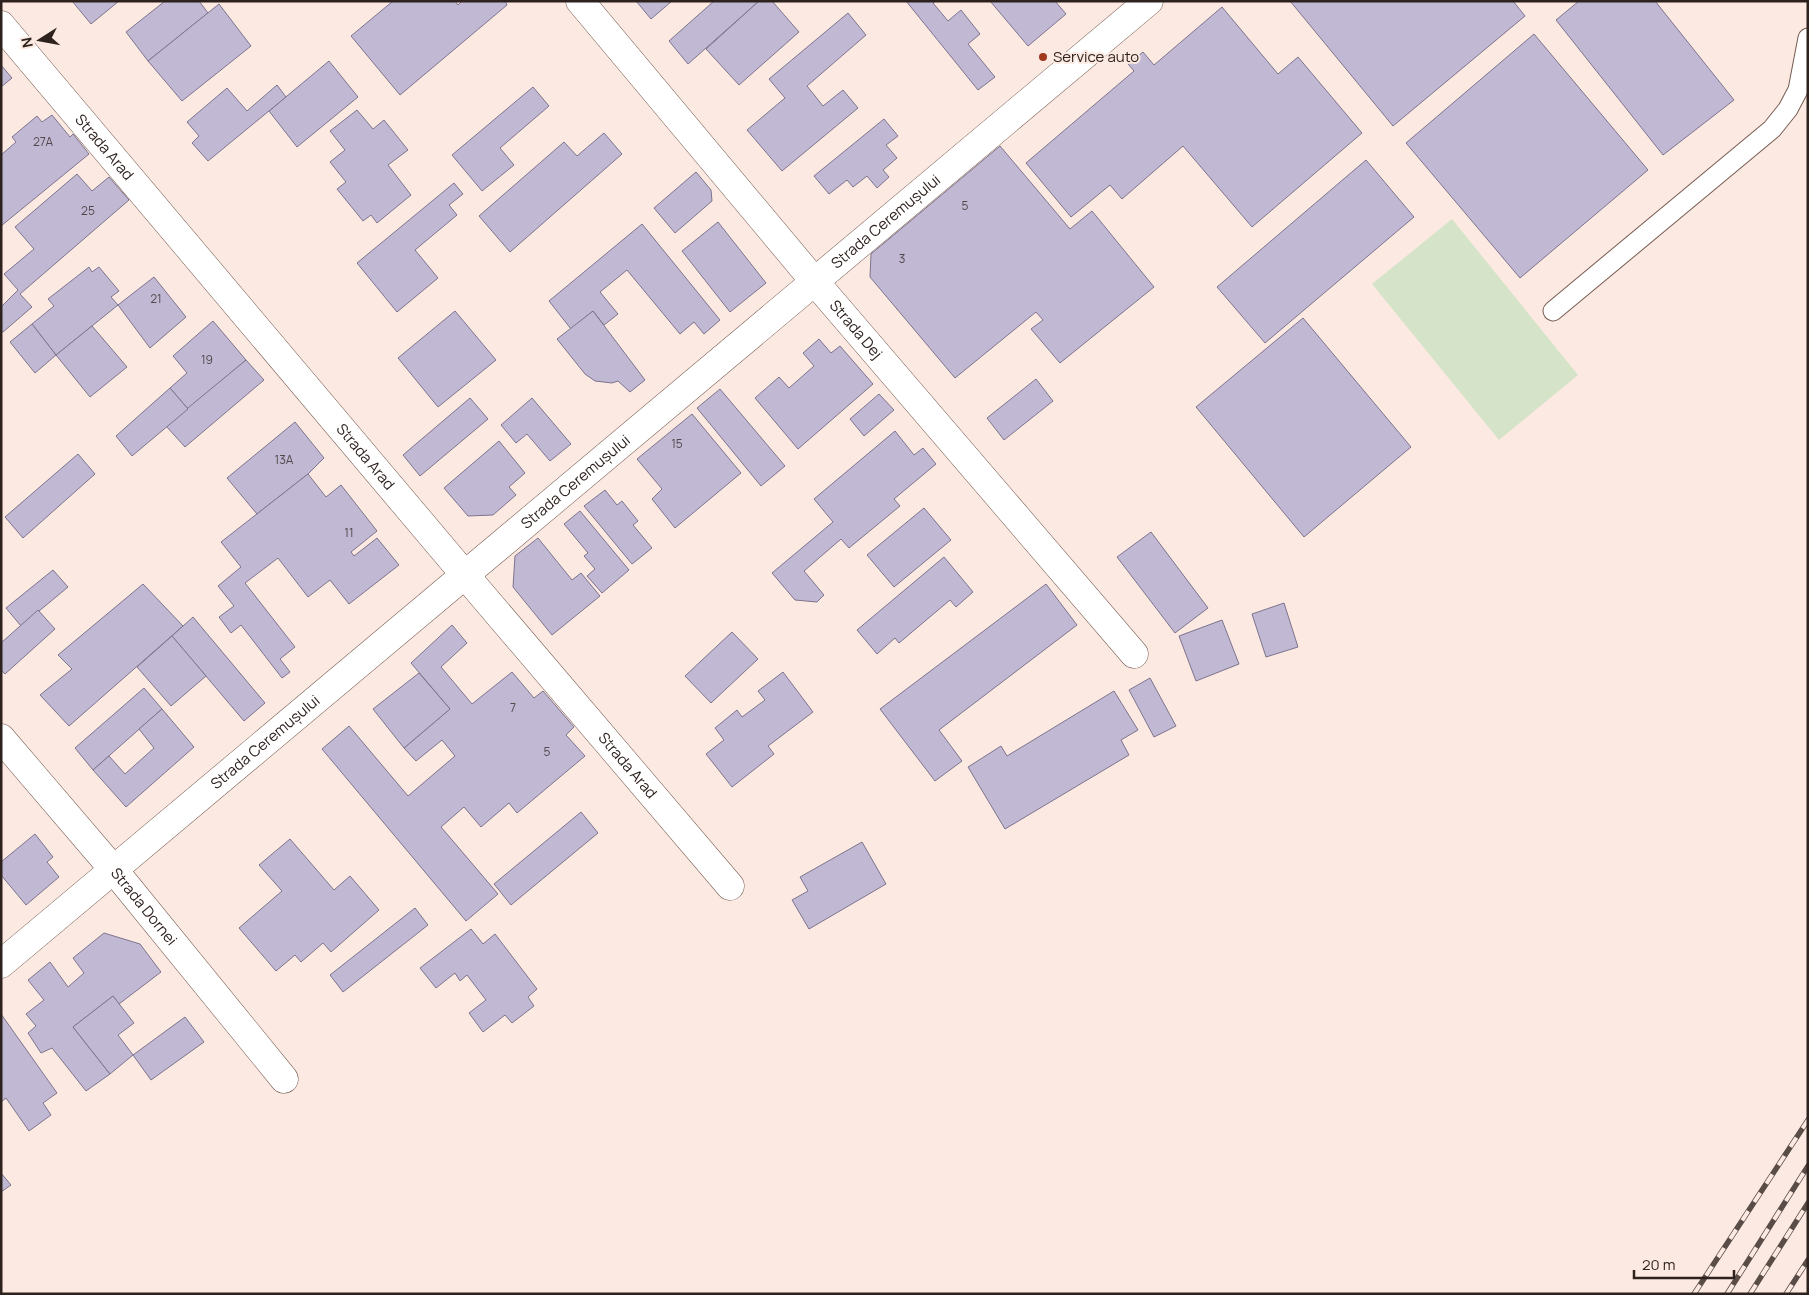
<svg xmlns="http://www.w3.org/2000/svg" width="1809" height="1295" font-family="Manrope,sans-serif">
  <rect width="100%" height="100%" fill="#fce9e2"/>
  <!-- green -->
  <polygon fill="#d5e4c8" points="1452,219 1578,375 1499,440 1372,284"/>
  <!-- building -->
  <g fill="#c1b9d4" stroke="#7d748d">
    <polygon points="72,1 119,1 91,24"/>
    <polygon points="165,1 199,1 208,13 148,61 126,32"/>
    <polygon points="393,1 455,1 458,5 462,1 505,1 507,5 400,95 351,36"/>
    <polygon points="636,1 672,1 651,19"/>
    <polygon points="714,1 759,1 688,64 669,41"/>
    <polygon points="759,1 772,1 799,32 739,85 706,49"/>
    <polygon points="906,1 936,1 933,3 948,21 961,10 980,34 968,44 995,77 978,90"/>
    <polygon points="990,1 1055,1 1066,14 1028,46"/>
    <polygon points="1290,1 1513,1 1525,16 1393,126"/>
    <polygon points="1579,1 1655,1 1734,100 1663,155 1556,20"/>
    <polygon points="219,4 251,46 182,101 148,61"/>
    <polygon points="1222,7 1278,74 1298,57 1362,133 1252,227 1183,146 1122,199 1110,185 1071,217 1026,163 1134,71 1128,64 1143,52 1154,65"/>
    <polygon points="848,13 866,35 807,86 823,106 843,90 858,108 782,171 747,130 785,98 769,79"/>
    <polygon points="1534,34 1648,170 1520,278 1406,143"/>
    <polygon points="329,61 358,97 297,147 269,111"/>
    <polygon points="1,65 12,78 1,87"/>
    <polygon points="277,85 286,97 208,161 192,143 199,136 187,122 227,88 247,111"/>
    <polygon points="533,87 549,106 500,148 514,165 482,191 452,155"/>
    <polygon points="357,110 373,129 384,120 408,150 388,165 411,195 377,223 371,215 363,221 337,189 346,182 330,162 345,150 330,131"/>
    <polygon points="52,115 70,137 73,134 89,154 1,226 1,155 16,142 12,137 37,116 42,122"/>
    <polygon points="884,119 898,136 886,145 897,158 883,170 889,177 877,188 867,176 853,187 847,180 829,194 814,176"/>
    <polygon points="604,133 622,154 510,252 479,216 564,142 577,156"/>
    <polygon points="1000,146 1070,229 1092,211 1154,287 1060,363 1031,329 1043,320 1036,312 955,378 870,277 871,254"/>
    <polygon points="1366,160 1414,217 1265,343 1217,287"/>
    <polygon points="696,172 711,190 712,201 675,233 654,208"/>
    <polygon points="77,174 92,191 109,177 129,200 20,294 32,307 3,332 1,331 1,307 18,290 4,274 34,249 15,227"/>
    <polygon points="454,183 463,194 449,205 457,215 415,250 438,278 397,312 357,263"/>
    <polygon points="718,222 766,283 730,312 682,251"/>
    <polygon points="642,224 720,320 704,334 694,322 680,334 627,270 600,292 618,314 604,325 593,311 571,329 549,301"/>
    <polygon points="89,267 92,272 99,267 119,291 111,297 118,305 56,355 32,324 54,306 48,299"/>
    <polygon points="154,277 186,317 150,348 118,305"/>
    <polygon points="455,311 496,360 438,407 398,358"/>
    <polygon points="593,311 645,380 630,392 618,381 612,383 595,381 585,374 557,339"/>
    <polygon points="1303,318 1411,447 1304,537 1196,407"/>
    <polygon points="213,321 246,360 188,409 170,388 187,373 173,356"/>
    <polygon points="32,324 56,355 35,373 10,342"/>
    <polygon points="92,326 127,367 90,397 56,355"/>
    <polygon points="819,339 831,353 840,346 873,384 798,449 755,398 779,377 789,388 814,366 803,353"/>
    <polygon points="246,360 264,380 185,447 166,426"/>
    <polygon points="1036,379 1053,401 1004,440 987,418"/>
    <polygon points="170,388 188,409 132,456 116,436"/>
    <polygon points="720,389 785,466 761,486 697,408"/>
    <polygon points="879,394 894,410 864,436 850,419"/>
    <polygon points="470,398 488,419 420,476 403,455"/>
    <polygon points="532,398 571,444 550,461 527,434 516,443 501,425"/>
    <polygon points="692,414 741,473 675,528 652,499 662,489 637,459"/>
    <polygon points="295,422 324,458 308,474 257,514 227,478"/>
    <polygon points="895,431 914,455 923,448 936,464 894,499 900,506 849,548 841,539 804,571 824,595 817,602 795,600 772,573 833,522 814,499"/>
    <polygon points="499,441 525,473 509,487 516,495 493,515 468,516 444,488"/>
    <polygon points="78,454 95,474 23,538 5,517"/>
    <polygon points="308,474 326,497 341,485 377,531 351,552 354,556 377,538 399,565 349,604 330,580 308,597 278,558 245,583 295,647 280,659 290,672 282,678 241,625 231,633 219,617 234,606 218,586 241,567 221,542"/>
    <polygon points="605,490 617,505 622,501 638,521 633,525 652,548 632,564 584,506"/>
    <polygon points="924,508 951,540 894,587 867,555"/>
    <polygon points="580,511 629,570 602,593 587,576 595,569 584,556 588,553 564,524"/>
    <polygon points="1151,532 1208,608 1175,633 1117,557"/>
    <polygon points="538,538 572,580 581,573 600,596 552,635 513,587 515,556"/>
    <polygon points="944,557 973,592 956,607 950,600 899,643 895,638 877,654 857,630"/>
    <polygon points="53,570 68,587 21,626 6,608"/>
    <polygon points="143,584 183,626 69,726 40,695 72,669 58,655"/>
    <polygon points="1046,584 1077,625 939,730 962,761 935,781 880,709"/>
    <polygon points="1284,603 1298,647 1266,657 1252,614"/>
    <polygon points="38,610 55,629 5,674 1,670 1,643"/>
    <polygon points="193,617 265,703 244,721 172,636"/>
    <polygon points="1222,620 1239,664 1196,681 1179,636"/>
    <polygon points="452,625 467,643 441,667 472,704 512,672 534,698 543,691 574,727 566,735 585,756 517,813 509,803 481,827 464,807 441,827 498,894 466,921 322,749 349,726 408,796 455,756 442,740 416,761 404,748 450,709 411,663"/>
    <polygon points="732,632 758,659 711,703 685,676"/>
    <polygon points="172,636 206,676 171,706 137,667"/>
    <polygon points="783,672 813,712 768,746 774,754 732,787 706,754 724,740 715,728 737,710 742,717 765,700 758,691"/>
    <polygon points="419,673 450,709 404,748 373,709"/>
    <polygon points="1150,678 1176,726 1154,737 1129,690"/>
    <polygon points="144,688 162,709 93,770 75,748"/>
    <polygon points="1114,691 1138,730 1121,740 1129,755 1005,829 968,767 1001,746 1007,756"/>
    <polygon points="162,709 194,747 126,807 93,770 109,756 125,774 154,748 139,729"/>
    <polygon points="581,812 598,833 511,905 494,884"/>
    <polygon points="35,834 53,857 47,862 59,877 26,905 1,875 1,862"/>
    <polygon points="290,839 334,890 350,876 379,910 331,952 323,943 301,962 295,955 276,971 239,928 282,891 259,865"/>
    <polygon points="862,842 886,884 809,929 792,900 808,891 800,877"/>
    <polygon points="415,908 428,925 343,992 330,975"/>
    <polygon points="471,929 483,944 495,934 537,989 528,997 534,1006 512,1023 505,1015 483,1032 469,1013 486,1000 467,975 460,981 455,973 436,988 420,968"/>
    <polygon points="104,933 140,944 161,972 119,1004 113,996 73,1027 110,1074 86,1091 52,1048 41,1053 28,1033 36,1026 26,1014 44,1000 28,980 50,962 68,987 84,973 73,958"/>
    <polygon points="113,996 134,1023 118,1035 133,1055 110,1074 73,1027"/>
    <polygon points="1,1014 57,1093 43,1103 51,1115 29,1131 6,1098 1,1102"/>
    <polygon points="185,1017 204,1042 151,1080 133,1055"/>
    <polygon points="1,1173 11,1185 1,1192"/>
  </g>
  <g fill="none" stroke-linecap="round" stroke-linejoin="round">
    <defs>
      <polyline id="service" points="1553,311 1772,129 1788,109 1798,90 1808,38"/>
      <g id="minor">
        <path id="s1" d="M580 1 815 282 1134 654"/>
        <path id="s2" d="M1 25 465 575 730 886"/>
        <path id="s3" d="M1 738 113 869 284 1079"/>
        <path id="s4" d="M1 964 1149 1"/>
      </g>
    </defs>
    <!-- service casing -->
    <use href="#service" stroke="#765c51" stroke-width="21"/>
    <!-- minor casing -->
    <use href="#minor" stroke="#765c51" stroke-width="29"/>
    <!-- service -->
    <use href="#service" stroke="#fff" stroke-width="19"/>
    <!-- minor -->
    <use href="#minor" stroke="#fff" stroke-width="28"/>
    <defs>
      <g id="rail">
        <polyline points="1694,1294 1808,1120"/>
        <polyline points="1727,1294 1808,1166"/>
        <polyline points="1750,1294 1808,1203"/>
        <polyline points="1786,1294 1808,1260"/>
      </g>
    </defs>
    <!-- rail casing -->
    <use href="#rail" stroke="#5a4d48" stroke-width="5.5"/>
    <!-- rail -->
    <use href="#rail" stroke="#fce9e2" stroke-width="4" stroke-dasharray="11" stroke-linecap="butt"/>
  </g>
  <!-- markers -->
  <circle fill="#a0381b" stroke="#fce9e2" stroke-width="2" cx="1043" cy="57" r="5"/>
  <g text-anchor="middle" stroke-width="4" stroke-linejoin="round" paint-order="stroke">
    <!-- number labels -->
    <g font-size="12" fill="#53484c">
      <text x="43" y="146">27A</text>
      <text x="965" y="210">5</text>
      <text x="88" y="215">25</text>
      <text x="902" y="263">3</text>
      <text x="156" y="303">21</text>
      <text x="207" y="364">19</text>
      <text x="677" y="448">15</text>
      <text x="284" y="464">13A</text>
      <text x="349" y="537">11</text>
      <text x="513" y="712">7</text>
      <text x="547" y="756">5</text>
    </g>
    <!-- poi labels -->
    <g font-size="15" fill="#2e221e" stroke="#fce9e2" text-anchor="start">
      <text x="1053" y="62">Service auto</text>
    </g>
    <!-- street labels -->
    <g font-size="15" fill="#2e221e" stroke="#fce9e2">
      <text dy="5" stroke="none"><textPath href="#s2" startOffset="160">Strada Arad</textPath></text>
      <text dy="5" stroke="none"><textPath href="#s4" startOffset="1155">Strada Ceremușului</textPath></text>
      <text dy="5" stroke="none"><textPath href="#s1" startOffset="429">Strada Dej</textPath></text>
      <text dy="5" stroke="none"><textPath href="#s2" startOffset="565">Strada Arad</textPath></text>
      <text dy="5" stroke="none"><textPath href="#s4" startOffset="750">Strada Ceremușului</textPath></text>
      <text dy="5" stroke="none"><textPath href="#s4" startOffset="345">Strada Ceremușului</textPath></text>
      <text dy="5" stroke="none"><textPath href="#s2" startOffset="970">Strada Arad</textPath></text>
      <text dy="5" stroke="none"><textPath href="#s3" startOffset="221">Strada Dornei</textPath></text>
    </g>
  </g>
  <!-- border -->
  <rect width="1809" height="1295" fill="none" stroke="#2e221e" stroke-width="5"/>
  <!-- north arrow -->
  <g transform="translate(40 40) rotate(259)" stroke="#fce9e2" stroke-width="4" paint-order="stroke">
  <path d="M0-4L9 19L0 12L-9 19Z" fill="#2e221e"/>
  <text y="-8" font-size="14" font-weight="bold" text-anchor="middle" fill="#2e221e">N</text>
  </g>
  <!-- scale -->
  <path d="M1634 1270v8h100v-8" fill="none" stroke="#2e221e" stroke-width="2.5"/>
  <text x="1642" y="1270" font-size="15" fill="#2e221e" stroke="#fce9e2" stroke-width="4" paint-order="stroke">20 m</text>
</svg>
